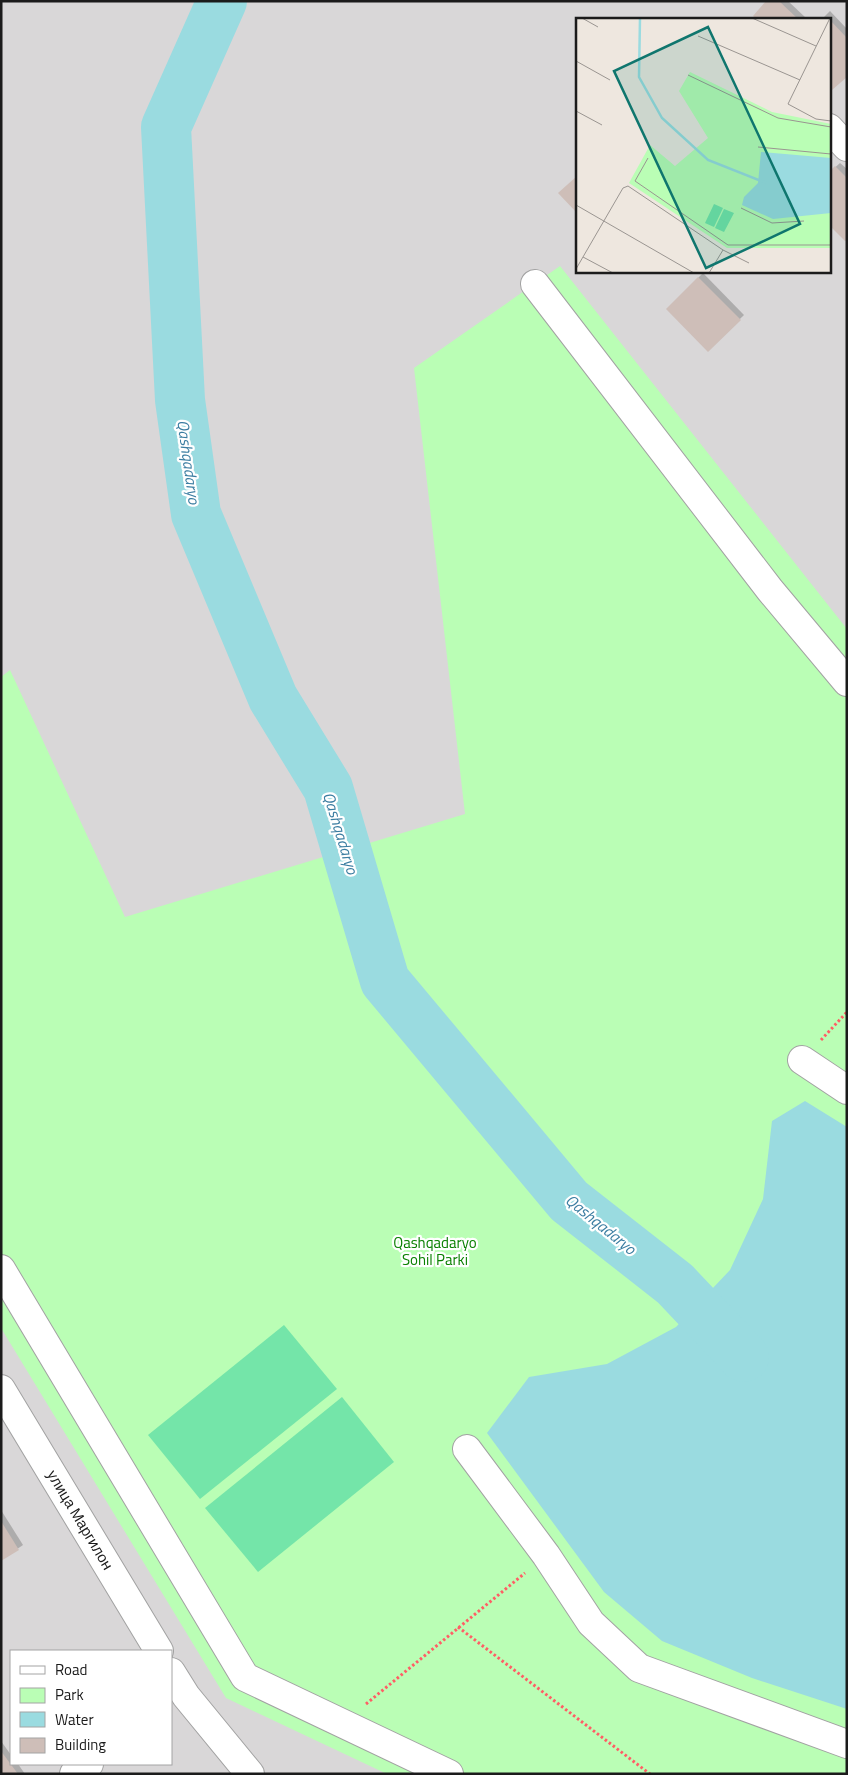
<svg xmlns="http://www.w3.org/2000/svg" width="848" height="1775" font-family="'Titillium Web',sans-serif">
  <rect width="100%" height="100%" fill="#eee7df"/>
  <!-- residential -->
  <path fill="#d9d7d8" fill-rule="evenodd" d="M1 1H847V1774H1ZM577 19H829V271H577ZM11 1651H171V1764H11Z"/>
  <!-- park -->
  <polygon fill="#bafeb5" points="560,266 847,629 847,1774 387,1774 226,1698 1,1328 1,677 10,670 125,917 465,814 414,368"/>
  <!-- pitch -->
  <g fill="#74e5a9">
    <polygon points="284,1325 337,1389 200,1499 148,1435"/>
    <polygon points="342,1397 394,1462 258,1572 205,1508"/>
  </g>
  <!-- water -->
  <polygon fill="#9adbe0" points="805,1101 847,1127 847,1709 752,1678 662,1641 604,1592 487,1433 529,1377 607,1364 676,1327 730,1270 763,1199 772,1121"/>
  <!-- shadow -->
  <g fill="#0003">
    <polygon points="768,1 788,1 806,18 758,19"/>
    <polygon points="830,11 847,29 847,76 829,85 829,19 822,19"/>
    <polygon points="840,163 847,169 847,238 829,173"/>
    <polygon points="703,273 744,315 708,350 667,309"/>
    <polygon points="1,1510 23,1545 1,1560"/>
    <polygon points="1,1741 11,1755 11,1764 18,1764 25,1774 1,1774"/>
  </g>
  <g fill="none" stroke-linecap="round" stroke-linejoin="round">
    <!-- river -->
    <polyline stroke="#9adbe0" stroke-width="50" points="222,1 166,127 180,400 196,514 273,698 328,788 385,981 569,1201 675,1284 744,1357"/>
  </g>
  <!-- building -->
  <g fill="#cebeb8">
    <polygon points="766,1 779,1 798,19 756,19 753,16"/>
    <polygon points="829,19 847,38 847,77 832,90 829,87"/>
    <polygon points="835,166 847,178 847,240 845,241 829,225 829,172"/>
    <polygon points="577,176 577,213 558,193"/>
    <polygon points="698,277 741,320 708,352 666,309"/>
    <polygon points="1,1521 19,1550 1,1561"/>
    <polygon points="1,1751 18,1774 1,1774"/>
  </g>
  <g fill="none" stroke-linecap="round" stroke-linejoin="round">
    <defs>
      <g id="street">
        <polyline points="829,128 847,147"/>
        <polyline points="535,284 770,590 847,682"/>
        <polyline points="802,1060 847,1090"/>
        <polyline points="1,1269 245,1677 449,1774"/>
        <polyline points="1,1389 159,1651"/>
        <polyline points="467,1449 546,1555 591,1623 639,1668 847,1744"/>
        <polyline points="171,1672 186,1696 250,1774"/>
        <polyline points="74,1774 89,1764"/>
      </g>
    </defs>
    <!-- street casing -->
    <use href="#street" stroke="#a2a2a2" stroke-width="30"/>
    <!-- path -->
    <g stroke="#ff5e65" stroke-width="3" stroke-dasharray="2.5 2.5" stroke-linecap="butt">
      <polyline points="821,1040 847,1012"/>
      <polyline points="458,1627 650,1774"/>
      <polyline points="366,1704 525,1573"/>
    </g>
    <!-- street -->
    <use href="#street" stroke="#fff" stroke-width="28"/>
  </g>
  <g text-anchor="middle" stroke-width="4.5" stroke-linejoin="round" paint-order="stroke">
    <!-- park labels -->
    <g font-size="15" fill="#0a8002" stroke="#fff">
      <text x="435" y="1248">Qashqadaryo<tspan x="435" dy="17">Sohil Parki</tspan></text>
    </g>
    <!-- street labels -->
    <g font-size="15" fill="#1b1b1b" stroke="#fff">
      <text transform="translate(80 1520) rotate(59)" y="5">улица Маргилон</text>
    </g>
    <!-- water labels -->
    <g font-size="16" font-style="italic" fill="#3b7da1" stroke="#fff">
      <text transform="translate(189 462) rotate(82)" y="6">Qashqadaryo</text>
      <text transform="translate(341 833) rotate(73)" y="6">Qashqadaryo</text>
      <text transform="translate(601 1224) rotate(39)" y="6">Qashqadaryo</text>
    </g>
  </g>
  <!-- overview -->
  <g transform="translate(576 18)">
    <rect width="255" height="255" fill="#eee7df"/>
    <path d="M114 54 196 94 255 106V230H151L53 165 74 127 99 148 132 120 103 73Z" fill="#bafeb5"/>
    <path d="M138 186 147 190 138 209 129 205ZM148 191 158 195 148 214 139 210Z" fill="#74e5a9"/>
    <path d="M185 134 255 140V195L197 201 166 187 168 179 182 165Z" fill="#9adbe0"/>
    <path fill="none" stroke="#9adbe0" stroke-width="2.5" d="M64 0 63 59 86 100 132 142 190 165"/>
    <path fill="none" stroke="#9a9591" stroke-width="1" d="M6 0 22 9M176 0 240 28M254 0 212 86 240 101 255 103M122 18 224 62M0 43 34 62M112 57 202 100 255 109M0 93 26 107M182 129 255 136M72 140 59 163 152 227H255M0 187 118 255M165 190 196 205 228 203M7 239 37 255M0 251 47 170 52 168 147 232 173 245M133 255 147 232"/>
    <path fill="#0f766e" fill-opacity="0.15" stroke="#0f766e" stroke-width="2.5" d="M132 9 224 206 130 250 38 53Z"/>
    <rect width="255" height="255" fill="none" stroke="#1b1b1b" stroke-width="2.5"/>
  </g>
  <!-- border -->
  <rect width="848" height="1775" fill="none" stroke="#1b1b1b" stroke-width="5"/>
  <!-- legend -->
  <rect x="10" y="1650" width="162" height="115" fill="#ffffff" stroke="#a4a4a4"/>
  <rect x="20" y="1666" width="25" height="8" fill="#ffffff" stroke="#a4a4a4"/>
  <text x="55" y="1675" font-size="15" fill="#1b1b1b">Road</text>
  <rect x="20" y="1688" width="25" height="15" fill="#bafeb5" stroke="#a4a4a4"/>
  <text x="55" y="1700" font-size="15" fill="#1b1b1b">Park</text>
  <rect x="20" y="1712" width="25" height="15" fill="#9adbe0" stroke="#a4a4a4"/>
  <text x="55" y="1725" font-size="15" fill="#1b1b1b">Water</text>
  <rect x="20" y="1738" width="25" height="15" fill="#cebeb8" stroke="#a4a4a4"/>
  <text x="55" y="1750" font-size="15" fill="#1b1b1b">Building</text>
</svg>
